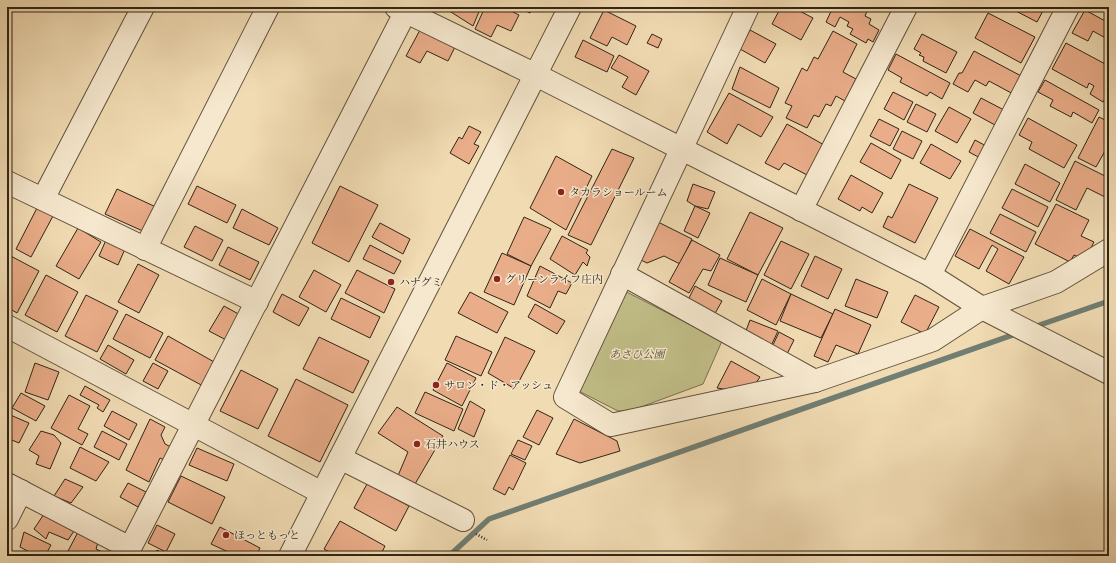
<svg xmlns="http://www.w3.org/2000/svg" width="1116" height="563" font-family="'Libre Caslon Text','Noto Serif JP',serif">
  <rect width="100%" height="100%" fill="#f1dbb3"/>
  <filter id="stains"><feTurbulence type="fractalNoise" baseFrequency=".005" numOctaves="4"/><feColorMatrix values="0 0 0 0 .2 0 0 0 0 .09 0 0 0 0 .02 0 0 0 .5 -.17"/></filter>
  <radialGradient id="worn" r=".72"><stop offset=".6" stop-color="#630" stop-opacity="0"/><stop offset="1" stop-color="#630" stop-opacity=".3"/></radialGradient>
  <!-- green -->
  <polygon fill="#c1be88" stroke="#78724e" points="613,285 722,341 703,384 630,411 618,411 575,389"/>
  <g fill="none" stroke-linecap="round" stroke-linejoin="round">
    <!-- stream -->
    <g stroke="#707e73" stroke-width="5.5">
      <polyline points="1034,327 1109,301"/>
      <polyline points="449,556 489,519 1018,333"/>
    </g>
  </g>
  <!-- building -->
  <g fill="#eaad89" stroke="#302515">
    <polygon points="443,7 481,7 473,26"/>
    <polygon points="485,7 503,7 519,15 511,31 497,25 491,37 475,29"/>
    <polygon points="517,7 533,7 530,13"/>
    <polygon points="781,7 792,7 813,18 801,40 772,24"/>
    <polygon points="833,7 869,7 865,16 871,19 869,24 879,30 873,42 868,39 866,43 850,34 853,29 847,26 849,22 840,17 835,27 826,22"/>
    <polygon points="1013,7 1045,7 1037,22 1012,9"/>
    <polygon points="604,10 636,26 627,45 612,37 607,46 590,38"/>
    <polygon points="1085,10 1109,23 1109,40 1093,31 1088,41 1072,33"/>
    <polygon points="988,13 1035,37 1021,63 975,38"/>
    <polygon points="420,30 455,47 448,61 427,51 420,63 406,56"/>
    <polygon points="750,30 776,44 765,63 740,49"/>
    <polygon points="833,31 857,44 843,72 856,79 845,101 836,96 831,106 826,104 819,117 814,115 807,128 786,118 792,106 785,103 802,68 807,71 814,57 818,59"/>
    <polygon points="652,34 662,39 658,48 647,43"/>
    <polygon points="922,34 957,52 946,73 923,61 924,57 919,55 921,53 914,49"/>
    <polygon points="583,40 614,56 607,72 575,57"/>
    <polygon points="1066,43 1109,66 1109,74 1105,81 1109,83 1109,91 1103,102 1090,94 1094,86 1089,83 1087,88 1052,69"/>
    <polygon points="974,51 1025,78 1015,95 989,81 986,86 975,80 968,92 953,84 959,73 962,73"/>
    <polygon points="896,54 950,83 942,99 930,92 927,96 900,82 902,78 888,70"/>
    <polygon points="619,55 649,71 636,95 622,87 628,77 611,68"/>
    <polygon points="740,67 779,88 770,108 732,89"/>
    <polygon points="1045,80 1099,110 1092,123 1073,112 1071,117 1050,106 1053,100 1038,92"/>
    <polygon points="893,92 913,102 904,120 884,109"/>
    <polygon points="729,93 773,117 761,137 738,124 727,144 707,132"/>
    <polygon points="981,98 1004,110 995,125 973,113"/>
    <polygon points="916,104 936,114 927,132 907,122"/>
    <polygon points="949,107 971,119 957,143 935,131"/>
    <polygon points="1099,117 1109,122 1109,152 1105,151 1096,167 1078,158"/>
    <polygon points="1028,118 1077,145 1064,168 1029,149 1032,142 1019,135"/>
    <polygon points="879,119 899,129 890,146 870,136"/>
    <polygon points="787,124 826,146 809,176 784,163 779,170 765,163"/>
    <polygon points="469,126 481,132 474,144 479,146 469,164 450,153 459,137 462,139"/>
    <polygon points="902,131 922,141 913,159 893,149"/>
    <polygon points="975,140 988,147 982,159 969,152"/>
    <polygon points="871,143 901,160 891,179 860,162"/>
    <polygon points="931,144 961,161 950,179 920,163"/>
    <polygon points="612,149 634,158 591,245 568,235"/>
    <polygon points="556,156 592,176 566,230 530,208"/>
    <polygon points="1075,161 1109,178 1109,199 1087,188 1076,210 1056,200"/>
    <polygon points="1025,164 1060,183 1050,202 1015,184"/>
    <polygon points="851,175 883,193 872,213 862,207 860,211 838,199"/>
    <polygon points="693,184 715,192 708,209 695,206 687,201"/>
    <polygon points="909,184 938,198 915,243 883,227 888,216 892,218"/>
    <polygon points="197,186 236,205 227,223 188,204"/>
    <polygon points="340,186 378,205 349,262 312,243"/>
    <polygon points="117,189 156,207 145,232 105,214"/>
    <polygon points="1012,189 1048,207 1038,227 1002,208"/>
    <polygon points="1056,204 1089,220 1081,236 1094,242 1085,260 1074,255 1070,262 1035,244"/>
    <polygon points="695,206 710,213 698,238 684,231"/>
    <polygon points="37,208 53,216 31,257 16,249"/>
    <polygon points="242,209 278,228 269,245 233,228"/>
    <polygon points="750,212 783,228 758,275 727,259"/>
    <polygon points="1000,214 1036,232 1026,252 990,233"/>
    <polygon points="524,217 551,229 531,266 507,254"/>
    <polygon points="650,218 692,239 680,264 664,256 647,263 631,255"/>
    <polygon points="380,223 410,239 403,254 372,237"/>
    <polygon points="195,226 223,240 212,261 184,247"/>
    <polygon points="78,228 101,242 79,279 56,266"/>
    <polygon points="970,229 1024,257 1009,284 986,271 998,249 992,245 979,269 955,256"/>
    <polygon points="562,236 588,250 586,253 590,257 587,266 583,262 575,275 550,259"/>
    <polygon points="106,240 125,249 118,265 99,256"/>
    <polygon points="692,240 720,255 711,271 703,269 689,293 669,282"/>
    <polygon points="781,241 809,254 791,289 764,275"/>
    <polygon points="370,245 401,261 394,274 363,259"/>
    <polygon points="228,247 259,262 250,280 219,265"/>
    <polygon points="502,253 531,266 514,305 484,292"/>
    <polygon points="7,254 39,271 17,313 7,307"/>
    <polygon points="815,256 842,269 828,299 801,286"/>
    <polygon points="720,258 758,275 746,302 708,285"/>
    <polygon points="138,264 159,275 139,313 118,302"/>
    <polygon points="540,266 572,283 566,294 558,291 550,308 527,296"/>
    <polygon points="314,270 341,285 326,312 299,297"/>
    <polygon points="357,270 395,289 384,313 345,293"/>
    <polygon points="46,275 78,292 57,332 25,315"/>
    <polygon points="762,279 791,294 776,325 747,310"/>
    <polygon points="856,279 888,292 877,318 845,306"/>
    <polygon points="695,286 722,301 713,317 687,302"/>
    <polygon points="470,292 508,312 497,333 458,313"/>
    <polygon points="282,294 309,308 299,326 273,312"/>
    <polygon points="791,294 833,314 821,338 780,321"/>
    <polygon points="86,295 118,311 97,352 65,336"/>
    <polygon points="915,295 939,307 925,334 901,322"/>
    <polygon points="341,298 380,317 370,338 331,319"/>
    <polygon points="535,304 565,321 557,334 528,317"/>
    <polygon points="224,306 244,317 230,342 209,331"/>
    <polygon points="835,309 871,325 858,354 836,345 828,362 814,356"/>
    <polygon points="126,314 163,333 150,358 113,339"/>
    <polygon points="750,320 778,331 770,348 744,336"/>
    <polygon points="779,332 794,340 787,354 772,347"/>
    <polygon points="168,336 216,363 203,386 155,360"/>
    <polygon points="456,336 492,352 481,376 445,360"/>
    <polygon points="319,337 369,361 353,393 303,369"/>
    <polygon points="505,337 535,351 515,389 488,373"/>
    <polygon points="108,345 134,360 126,374 100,359"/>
    <polygon points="731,361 760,377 749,393 717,388"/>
    <polygon points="35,363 59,372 48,400 25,392"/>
    <polygon points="153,363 168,371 158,389 143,381"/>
    <polygon points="447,363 476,378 462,406 433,390"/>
    <polygon points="241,370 278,389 258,429 220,411"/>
    <polygon points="296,379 348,405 320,462 268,436"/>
    <polygon points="85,386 110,400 103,412 97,408 99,405 80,395"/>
    <polygon points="425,392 463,409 454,431 415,413"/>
    <polygon points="21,393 45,406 36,421 12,408"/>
    <polygon points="69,395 90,406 78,429 88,434 82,445 51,428"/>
    <polygon points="470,401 485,410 474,437 458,429"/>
    <polygon points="397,407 443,436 415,484 397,478 408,452 378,433"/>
    <polygon points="537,410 553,418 539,445 523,437"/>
    <polygon points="112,411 137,424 129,440 104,426"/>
    <polygon points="8,414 29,423 19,443 7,438"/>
    <polygon points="150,419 165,427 161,435 165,444 173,448 166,461 160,458 149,482 126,470"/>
    <polygon points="574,419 617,441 620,451 580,463 556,454"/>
    <polygon points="41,431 54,435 61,443 50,469 36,464 39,456 29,450"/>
    <polygon points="102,431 127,444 119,460 94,447"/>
    <polygon points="518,440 532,446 525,460 511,454"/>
    <polygon points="80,447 109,462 96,481 70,468"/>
    <polygon points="197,448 234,464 227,481 189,465"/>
    <polygon points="510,455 526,463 513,490 509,487 505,495 493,489"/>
    <polygon points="181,476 225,497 212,524 168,502"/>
    <polygon points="65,479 83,487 71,503 54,496"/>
    <polygon points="128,483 146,492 138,507 120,497"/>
    <polygon points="367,484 409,506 396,531 354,508"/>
    <polygon points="46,511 76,528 68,540 49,532 46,539 34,529"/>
    <polygon points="340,521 385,546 380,556 336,556 324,549"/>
    <polygon points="157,525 175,534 166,552 148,543"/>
    <polygon points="220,527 260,548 256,556 237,556 211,544"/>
    <polygon points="24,532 51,545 45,556 37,556 20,547"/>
    <polygon points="78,532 99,539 96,549 111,556 73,556 67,553"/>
    <polygon points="157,550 168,556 154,556"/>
  </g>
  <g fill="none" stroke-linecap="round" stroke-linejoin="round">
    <defs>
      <g id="minor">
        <polyline points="396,7 536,75 930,275 982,308 1109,373"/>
        <polyline points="748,7 565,397 611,425 815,381 933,340 982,308 1056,282 1109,250"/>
        <polyline points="7,182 257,302"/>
        <polyline points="43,199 143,7"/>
        <polyline points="801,210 906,7"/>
        <polyline points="145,249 268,7"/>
        <polyline points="622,274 815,381"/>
        <polyline points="930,275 1068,7"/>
        <polyline points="7,326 322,493"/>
        <polyline points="340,458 463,520"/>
        <polyline points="7,484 130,548"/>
        <polyline points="7,519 21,491"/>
        <polyline points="126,556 408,7"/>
        <polyline points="290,556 570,7"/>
      </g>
    </defs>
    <!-- minor casing -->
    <use href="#minor" stroke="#60523c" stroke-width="24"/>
    <!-- path -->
    <polyline stroke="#302515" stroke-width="2.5" stroke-dasharray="1 2" stroke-linecap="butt" points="476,534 487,540"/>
    <!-- minor -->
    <use href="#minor" stroke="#f6e8ce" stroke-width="22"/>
  </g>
  <!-- markers -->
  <g fill="#8f2418" stroke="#f6e8ce" stroke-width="1.5">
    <circle cx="561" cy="192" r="4"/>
    <circle cx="497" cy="279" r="4"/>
    <circle cx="391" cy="282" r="4"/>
    <circle cx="436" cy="385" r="4"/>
    <circle cx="417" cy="444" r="4"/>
    <circle cx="226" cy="535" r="4"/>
  </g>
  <g text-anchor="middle" stroke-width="3" stroke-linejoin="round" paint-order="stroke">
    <!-- poi labels -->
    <g font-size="11" fill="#302515" stroke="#f6e8ce" text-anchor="start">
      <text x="569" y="196">タカラショールーム</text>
      <text x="505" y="283">グリーンライフ庄内</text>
      <text x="399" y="286">ハナグミ</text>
      <text x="444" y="389">サロン・ド・アッシュ</text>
      <text x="425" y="448">石井ハウス</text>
      <text x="234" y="539">ほっともっと</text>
    </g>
    <!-- park labels -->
    <g font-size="11" font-style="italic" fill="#544b32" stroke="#f6e8ce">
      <text x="637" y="358">あさひ公園</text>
    </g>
  </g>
  <!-- margin -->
  <rect width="1116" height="563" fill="none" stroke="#f1dbb3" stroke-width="24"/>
  <rect x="8" y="8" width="1100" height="547" fill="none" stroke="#302515" stroke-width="2"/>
  <rect x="12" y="12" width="1092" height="539" fill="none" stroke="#302515"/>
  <rect width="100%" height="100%" filter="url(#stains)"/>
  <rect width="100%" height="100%" fill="url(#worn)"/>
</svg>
